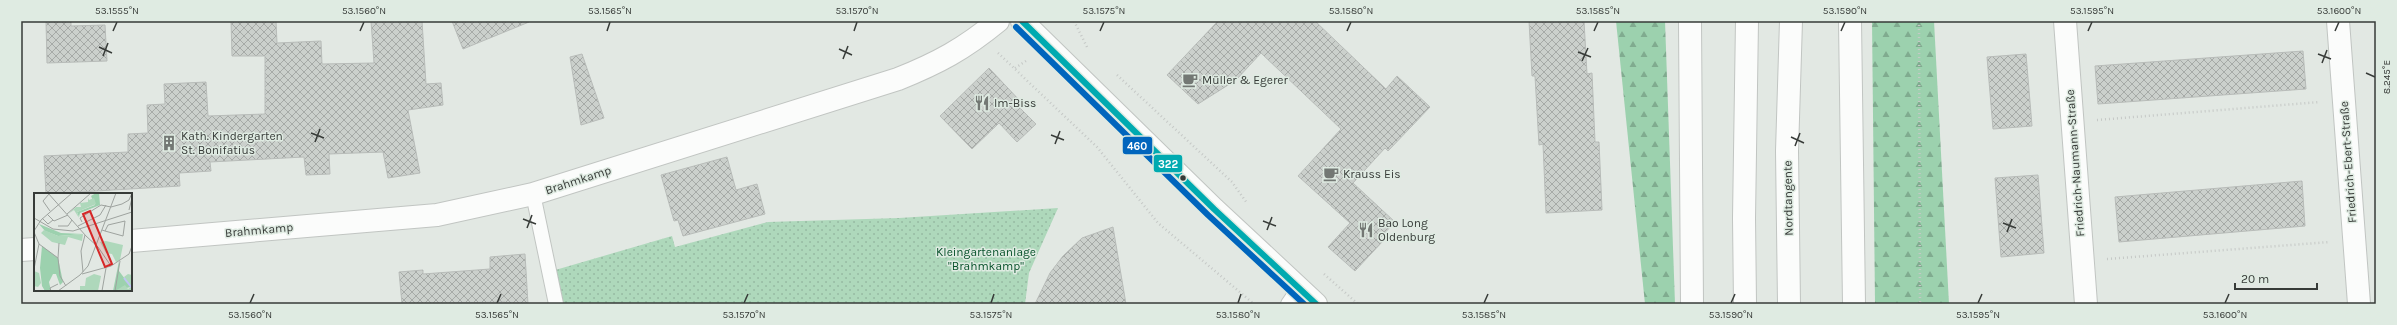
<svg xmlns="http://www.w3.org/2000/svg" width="2397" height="325" font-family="Karla,sans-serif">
  <defs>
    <pattern id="forest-firs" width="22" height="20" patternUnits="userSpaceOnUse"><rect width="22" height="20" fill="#9cd1ae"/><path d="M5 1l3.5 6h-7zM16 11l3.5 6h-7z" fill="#80ab8f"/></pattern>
    <pattern id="garden-dots" width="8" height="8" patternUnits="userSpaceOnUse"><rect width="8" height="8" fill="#aed8bb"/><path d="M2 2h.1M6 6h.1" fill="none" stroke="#96baa2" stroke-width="1.8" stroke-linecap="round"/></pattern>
    <pattern id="building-cross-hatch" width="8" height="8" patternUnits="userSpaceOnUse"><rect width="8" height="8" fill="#cbd0cc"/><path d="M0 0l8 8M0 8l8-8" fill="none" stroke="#a6aaa7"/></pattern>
  </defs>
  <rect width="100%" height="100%" fill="#e2e8e3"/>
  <!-- forest -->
  <g fill="url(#forest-firs)">
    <polygon points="1616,21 1665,21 1675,304 1645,304"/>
    <polygon points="1872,21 1934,21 1949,304 1875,304"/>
  </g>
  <!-- garden -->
  <polygon fill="url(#garden-dots)" points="1058,208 1029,273 1025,304 548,304 545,273 672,236 675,247 768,222 899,218"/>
  <!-- building -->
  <g fill="url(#building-cross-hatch)" stroke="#b8bcb9">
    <polygon points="46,21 71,21 71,26 105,25 107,61 47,63"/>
    <polygon points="231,21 276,21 277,43 321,41 322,64 374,63 371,21 422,21 426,84 441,83 443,105 408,110 420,173 388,178 383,152 329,154 330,174 306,175 304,157 210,162 211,171 179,173 180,186 46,194 44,156 128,152 128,134 148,133 147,105 165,104 164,84 206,82 208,116 265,114 265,56 232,56"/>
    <polygon points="452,21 529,21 529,22 463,49"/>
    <polygon points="1218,21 1315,21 1386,89 1397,76 1430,107 1388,151 1385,148 1353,183 1395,222 1380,238 1383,241 1355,271 1328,247 1350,223 1298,176 1341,129 1261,53 1236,80 1198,104 1167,75"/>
    <polygon points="1529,21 1584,21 1587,74 1592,73 1595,142 1599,142 1602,210 1546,213 1543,144 1539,145 1535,76 1532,76"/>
    <polygon points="2303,51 2306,89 2098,104 2095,66"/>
    <polygon points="582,54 604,118 581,125 570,57"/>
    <polygon points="2026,54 2032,126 1993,129 1987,57"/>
    <polygon points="989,68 1021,102 1017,105 1036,124 1017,142 999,123 972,149 940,116"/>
    <polygon points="727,157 736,190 757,184 765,214 683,236 678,220 674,221 661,175"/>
    <polygon points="2038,175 2044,253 2001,257 1995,178"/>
    <polygon points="2302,181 2305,226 2119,242 2115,197"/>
    <polygon points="1113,227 1126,304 1035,304 1050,273 1063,256 1082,238"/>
    <polygon points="525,254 528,304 506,304 505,302 402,304 399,272 423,270 423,274 490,269 490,257"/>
  </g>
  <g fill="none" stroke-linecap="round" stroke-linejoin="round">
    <defs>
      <g id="lane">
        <polyline points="533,194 556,304"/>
        <polyline points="1288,304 1299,288"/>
      </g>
      <g id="street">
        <polyline points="2065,21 2086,304"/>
        <polyline points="2338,21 2359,304"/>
        <path d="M131 241 437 215 533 194 898 79C938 63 964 49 998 21"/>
        <polyline points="21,250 35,249"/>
      </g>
      <polyline id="secondary" points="1022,21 1214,209 1316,304"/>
      <g id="highway">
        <polyline points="1690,21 1692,304"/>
        <polyline points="1850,21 1854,304"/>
        <polyline points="1745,304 1744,218 1747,21"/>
        <polyline points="1789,304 1787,151 1791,21"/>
      </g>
    </defs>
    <!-- lane casing -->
    <use href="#lane" stroke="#c1c5c2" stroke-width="16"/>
    <!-- street casing -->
    <use href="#street" stroke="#c1c5c2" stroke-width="24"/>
    <!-- secondary casing -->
    <use href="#secondary" stroke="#c1c5c2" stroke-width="24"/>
    <!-- highway casing -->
    <use href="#highway" stroke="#c1c5c2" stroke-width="24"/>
    <!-- path -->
    <g stroke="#c5c8c6" stroke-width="2.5" stroke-dasharray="1 3" stroke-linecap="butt">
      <polyline points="1074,21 1087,47"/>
      <polyline points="1919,21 1920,304"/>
      <polyline points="998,53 1097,147 1158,223 1254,304"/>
      <polyline points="1015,68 1026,61"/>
      <polyline points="1117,75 1232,182 1247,203"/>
      <polyline points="2097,120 2320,102"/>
      <polyline points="2107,259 2330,242"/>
      <polyline points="1324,274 1358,304"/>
    </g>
    <!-- lane -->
    <use href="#lane" stroke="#fbfcfb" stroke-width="14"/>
    <!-- street -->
    <use href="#street" stroke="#fbfcfb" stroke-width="22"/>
    <!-- secondary -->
    <use href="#secondary" stroke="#fbfcfb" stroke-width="22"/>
    <!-- highway -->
    <use href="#highway" stroke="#fbfcfb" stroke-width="22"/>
    <defs>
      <polyline id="bus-1" points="1022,21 1214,209 1316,304"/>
      <polyline id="bus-2" points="1016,27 1208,215 1304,304"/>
    </defs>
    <!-- bus-1 casing -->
    <use href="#bus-1" stroke="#dfebe2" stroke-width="9"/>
    <!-- bus-2 casing -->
    <use href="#bus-2" stroke="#dfebe2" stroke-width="9"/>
    <!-- bus-1 -->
    <use href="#bus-1" stroke="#00aab0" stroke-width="6"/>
    <!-- bus-2 -->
    <use href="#bus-2" stroke="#0065bd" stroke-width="6"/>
  </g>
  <!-- ticks -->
  <path fill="none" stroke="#373b38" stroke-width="1.5" d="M113 31 117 22M360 31 364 22M607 31 610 22M854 31 857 22M1100 31 1104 22M1347 31 1351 22M1594 31 1598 22M1841 31 1845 22M2088 31 2092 22M2335 31 2339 22M99 47 112 53M839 49 852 55M1578 52 1591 57M2318 54 2331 59M103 56 108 43M843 59 848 46M1582 61 1588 48M2322 63 2327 50M2366 73 2375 77M311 133 324 138M1051 135 1064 140M1791 137 1804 143M315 142 320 129M1055 144 1060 131M1795 146 1800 133M523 219 536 224M1263 221 1276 226M2003 223 2016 228M527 228 532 215M1267 230 1272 217M2007 232 2012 219M250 303 254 294M497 303 501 294M744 303 748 294M991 303 994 294M1238 303 1241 294M1484 303 1488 294M1731 303 1735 294M1978 303 1982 294M2225 303 2229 294"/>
  <!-- icons -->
  <defs>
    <symbol id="cafe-bare" viewBox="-9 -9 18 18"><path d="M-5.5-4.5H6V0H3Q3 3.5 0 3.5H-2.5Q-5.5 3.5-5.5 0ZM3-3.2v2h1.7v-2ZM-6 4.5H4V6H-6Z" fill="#737874" stroke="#dfebe2" stroke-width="2.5" paint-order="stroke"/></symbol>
    <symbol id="restaurant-bare" viewBox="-9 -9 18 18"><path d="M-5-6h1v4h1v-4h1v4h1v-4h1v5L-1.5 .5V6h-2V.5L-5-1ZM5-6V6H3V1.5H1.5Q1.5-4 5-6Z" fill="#737874" stroke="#dfebe2" stroke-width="2.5" paint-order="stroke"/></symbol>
    <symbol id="building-bare" viewBox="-9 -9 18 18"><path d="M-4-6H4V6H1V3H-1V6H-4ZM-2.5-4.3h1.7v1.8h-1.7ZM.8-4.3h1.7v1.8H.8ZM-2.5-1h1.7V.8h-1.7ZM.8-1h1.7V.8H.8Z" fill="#737874" stroke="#dfebe2" stroke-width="2.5" paint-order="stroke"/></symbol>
  </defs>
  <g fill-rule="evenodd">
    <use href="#cafe-bare" x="1179" y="69" width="22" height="22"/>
    <use href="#restaurant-bare" x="971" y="92" width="22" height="22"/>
    <use href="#building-bare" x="158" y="132" width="22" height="22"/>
    <use href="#cafe-bare" x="1320" y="163" width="22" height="22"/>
    <use href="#restaurant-bare" x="1355" y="219" width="22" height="22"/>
  </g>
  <!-- markers -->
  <circle fill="#373b38" stroke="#dfebe2" stroke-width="1.5" cx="1183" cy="178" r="3.5"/>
  <g text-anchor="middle" stroke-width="3" stroke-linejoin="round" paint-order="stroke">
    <!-- poi labels -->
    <g font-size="12" fill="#373b38" stroke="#dfebe2" text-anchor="start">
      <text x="1202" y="84">Müller &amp; Egerer</text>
      <text x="994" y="107">Im-Biss</text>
      <text x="181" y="140">Kath. Kindergarten<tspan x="181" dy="14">St. Bonifatius</tspan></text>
      <text x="1343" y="178">Krauss Eis</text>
      <text x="1378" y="227">Bao Long<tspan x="1378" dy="14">Oldenburg</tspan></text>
    </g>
    <!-- street labels -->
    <g font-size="12" fill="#373b38" stroke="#dfebe2">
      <text transform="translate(2348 162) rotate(-94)" y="4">Friedrich-Ebert-Straße</text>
      <text transform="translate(2075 163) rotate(-94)" y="4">Friedrich-Naumann-Straße</text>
      <text transform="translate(578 180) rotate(-18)" y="4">Brahmkamp</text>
      <text transform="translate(1788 198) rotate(-91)" y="4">Nordtangente</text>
      <text transform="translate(259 230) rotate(-5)" y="4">Brahmkamp</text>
    </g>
    <!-- park labels -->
    <g font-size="12" fill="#08522b" stroke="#dfebe2">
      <text x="986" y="256">Kleingartenanlage<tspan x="986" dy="14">"Brahmkamp"</tspan></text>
    </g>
  </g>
  <!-- overview -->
  <g transform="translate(34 193)">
    <rect width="98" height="98" fill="#e2e8e3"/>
    <path d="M62 0H65L66 12 46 20 45 24 43 19 61 12 57 3ZM5 31 27 40 49 41 24 43 11 38ZM8 53 24 65 29 89 26 92 22 81H19L15 89 17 98H11L8 93 6 75ZM85 68V78L97 94 79 98Z" fill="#9cd1ae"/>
    <path d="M54 5 55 7 60 5 62 11 43 19 45 25 40 17 34 21 42 14H47L46 10 54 9ZM0 78 5 80 7 90 4 94 0 93ZM94 81 98 82V98H81L91 92 94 96 97 94 90 84Z" fill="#aed8bb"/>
    <path d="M10 37 24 43 49 41 48 48 34 44 31 52 18 49 7 40ZM72 48 89 52 86 67 82 69 78 61 72 60 66 49ZM60 81 67 83 64 98 46 97V93H51L52 85Z" fill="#aed8bb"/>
    <path fill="none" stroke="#bfc4f4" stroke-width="2" d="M90 85 98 95"/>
    <path fill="none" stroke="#9ea39f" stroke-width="1" d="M14 0 52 43 64 54 77 73M15 1 9 8 16 18M95 17 98 5M13 21 20 28 34 22M33 21 57 0M0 25 19 36 39 38 98 19M8 25 14 31 19 27M48 29 46 25 67 12 77 14 88 11 95 7 98 0M24 33H34L38 27M44 33 66 22 72 12M68 37 71 38 74 32 91 28 89 43 71 38M0 38 7 27 38 0M0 39 5 51 24 65 26 83 32 93M24 65 25 50M0 76 5 51M49 79 47 58 51 42M48 81 77 73 95 61 98 53M17 98 16 95 24 91M24 98 46 82 54 73 82 0M68 98 72 75M81 98 86 68"/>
    <path fill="#d62828" fill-opacity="0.15" stroke="#d62828" stroke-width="2" d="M56 18 78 71 71 74 49 21Z"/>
    <rect width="98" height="98" fill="none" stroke="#373b38" stroke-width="2"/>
  </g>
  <g stroke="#dfebe2" stroke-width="1.5">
    <rect x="1122" y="136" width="31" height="19" rx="4" fill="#0065bd"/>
    <rect x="1153" y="154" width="30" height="19" rx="4" fill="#00aab0"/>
  </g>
  <g font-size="11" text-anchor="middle" font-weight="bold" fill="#fff">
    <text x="1137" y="150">460</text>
    <text x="1168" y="168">322</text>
  </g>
  <!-- border -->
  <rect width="2397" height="325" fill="none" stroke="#dfebe2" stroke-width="44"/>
  <!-- scale -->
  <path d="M2235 283v6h82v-6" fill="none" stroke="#373b38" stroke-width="2"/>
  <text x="2241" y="283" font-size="12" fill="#373b38" stroke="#dfebe2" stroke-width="3" paint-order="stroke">20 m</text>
  <rect x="22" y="22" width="2353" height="281" fill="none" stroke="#373b38" stroke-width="1.5"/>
  <g font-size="10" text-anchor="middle" fill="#373b38">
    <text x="117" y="14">53.1555°N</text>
    <text x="364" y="14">53.1560°N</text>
    <text x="610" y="14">53.1565°N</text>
    <text x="857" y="14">53.1570°N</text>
    <text x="1104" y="14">53.1575°N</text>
    <text x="1351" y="14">53.1580°N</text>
    <text x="1598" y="14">53.1585°N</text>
    <text x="1845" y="14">53.1590°N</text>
    <text x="2092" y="14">53.1595°N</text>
    <text x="2339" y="14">53.1600°N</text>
    <text transform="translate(2386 77) rotate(-90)" y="4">8.245°E</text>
    <text x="250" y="318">53.1560°N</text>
    <text x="497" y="318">53.1565°N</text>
    <text x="744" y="318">53.1570°N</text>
    <text x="991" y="318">53.1575°N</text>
    <text x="1238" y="318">53.1580°N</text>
    <text x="1484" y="318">53.1585°N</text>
    <text x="1731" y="318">53.1590°N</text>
    <text x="1978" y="318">53.1595°N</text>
    <text x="2225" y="318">53.1600°N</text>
  </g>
</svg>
